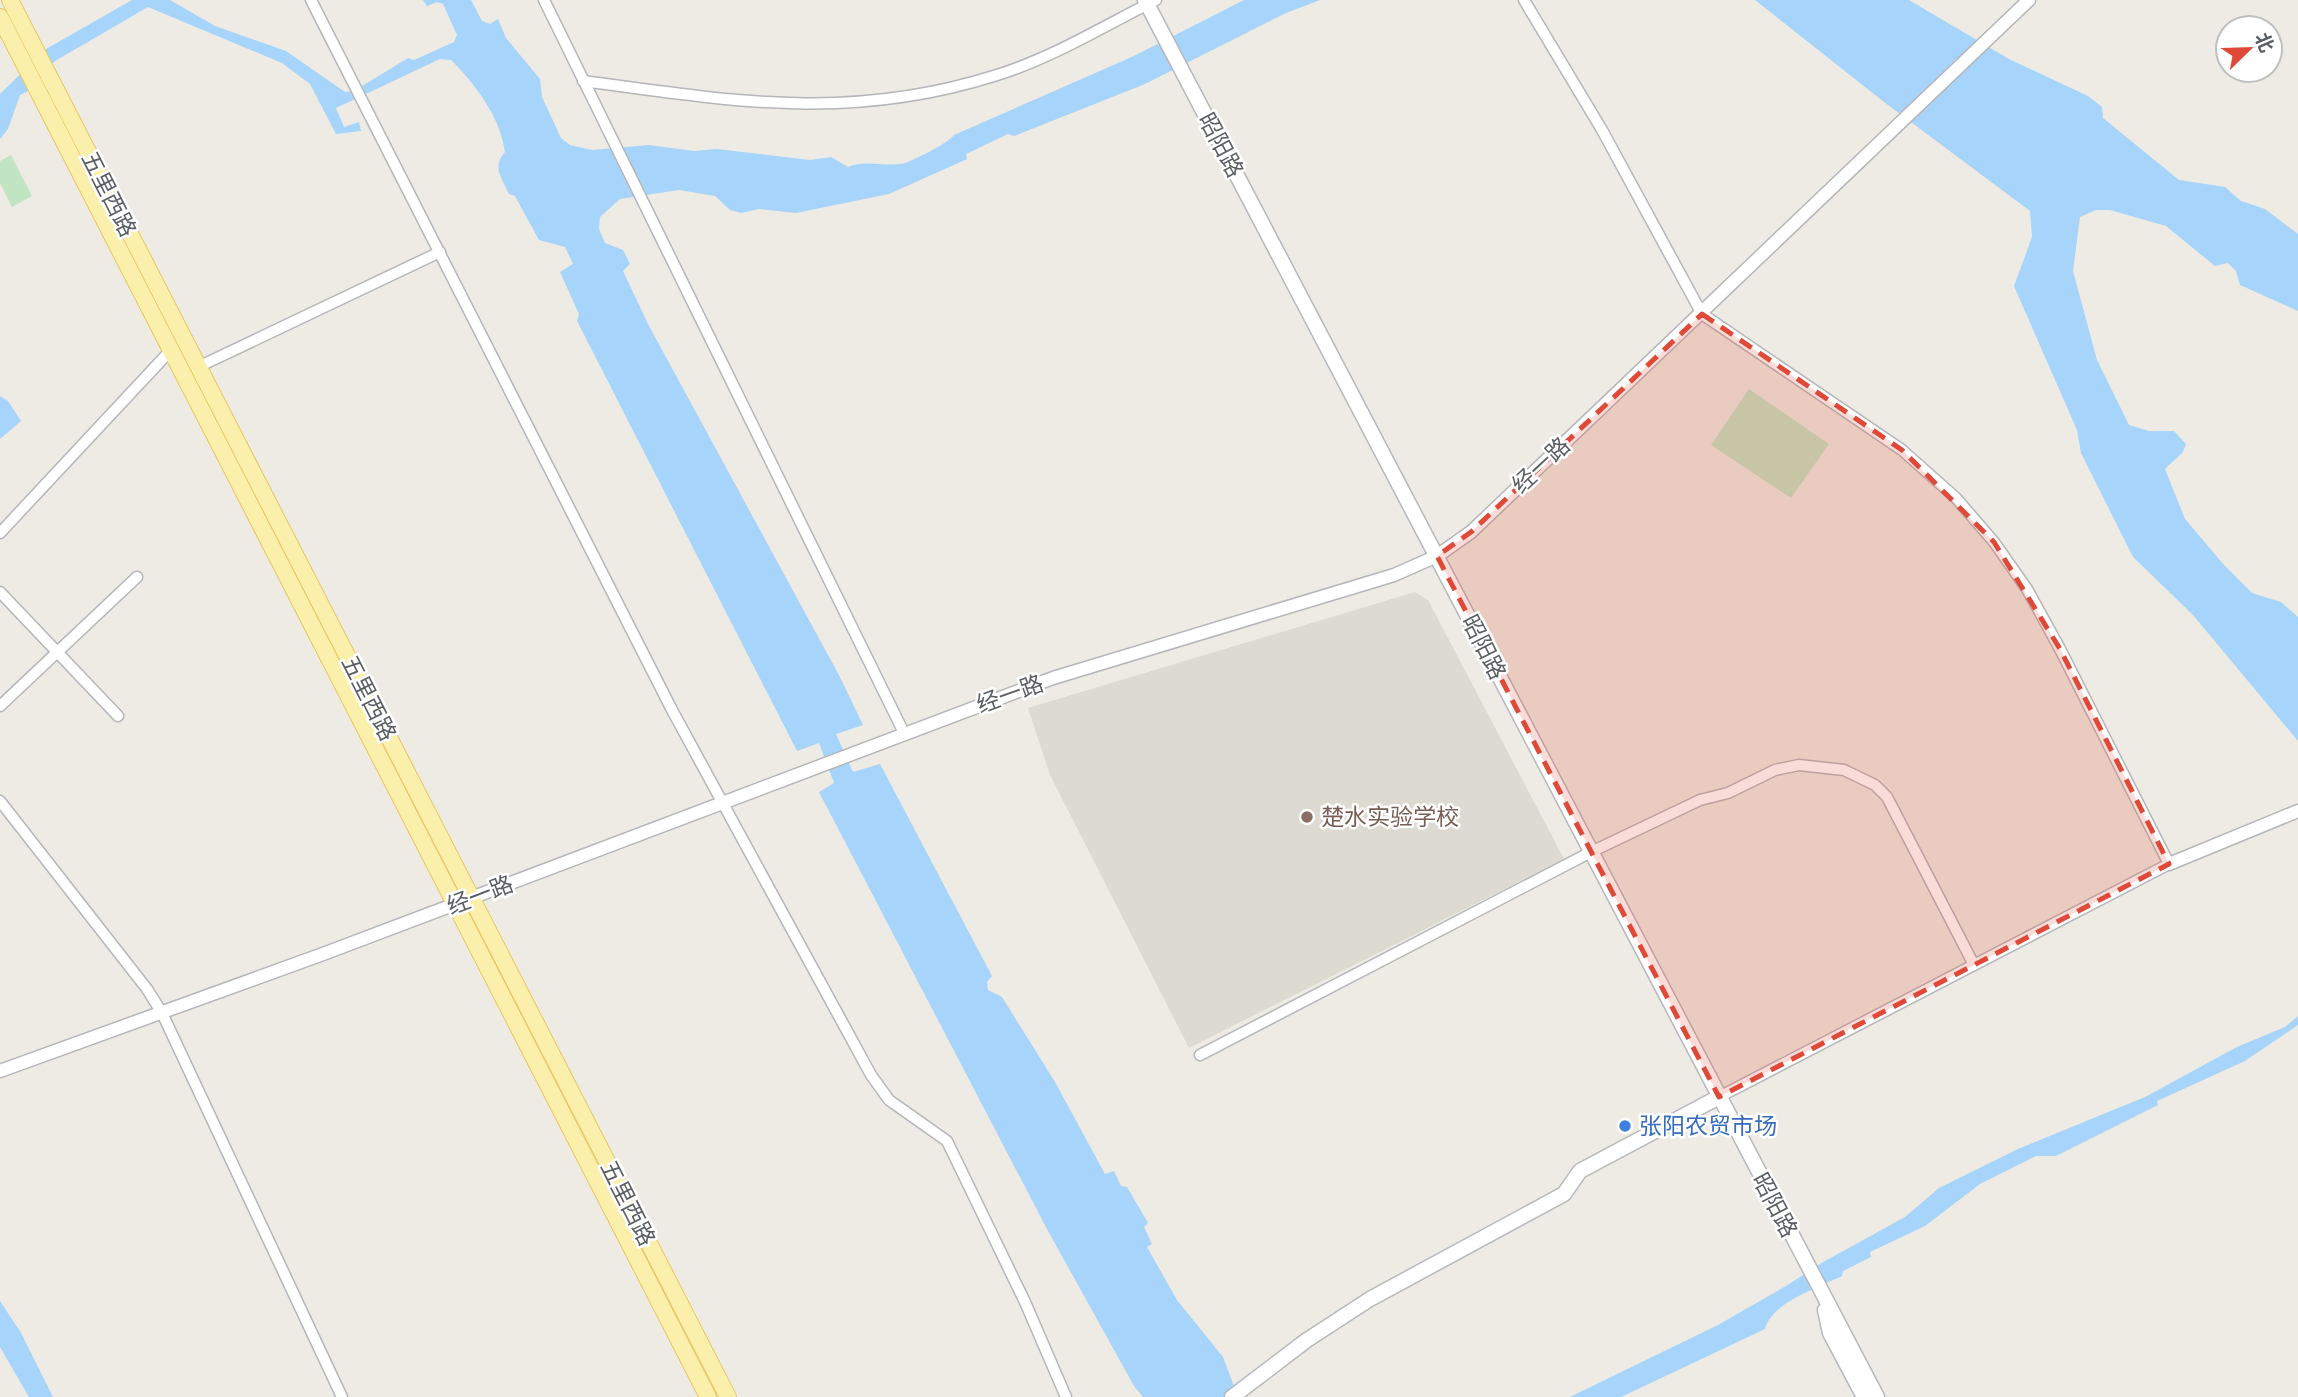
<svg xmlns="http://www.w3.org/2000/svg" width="2298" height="1397" font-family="Lato,'Noto Sans SC',sans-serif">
  <rect width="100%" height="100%" fill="#edebe3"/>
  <!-- education -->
  <polygon fill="#dddad2" points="1415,592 1428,600 1564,859 1189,1048 1050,775 1028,708"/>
  <!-- green -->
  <g fill="#c1e4c2">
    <polygon points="11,155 32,196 12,207 0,183 0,161"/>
    <polygon points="1749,389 1829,444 1791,498 1711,445"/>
  </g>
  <!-- water -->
  <g fill="#a7d4fa">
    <path d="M132 0H170L215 26 286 51 345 92 354 91 408 58 414 60 454 42 457 35 443 4 437 2 427 6 423 0H471L482 21 490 24 498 19 506 38 540 79 542 97 561 138 570 145 592 150 649 145 694 151 717 149 810 160 831 157 848 167C867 159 886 168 905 163 916 159 947 144 954 135L1134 56 1244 0H1320L1286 13 1145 84 1014 136 1008 134 966 154 967 159 889 194 796 213 759 209 741 213 730 210 715 196 679 190 620 199 600 217 599 229 605 243 623 250 630 264 623 271 649 326 840 677 863 725 836 734 853 772 880 764 992 976 987 982 988 990 1002 997 1055 1082 1105 1174 1114 1171 1121 1186 1127 1187 1148 1223 1144 1227 1152 1244 1147 1247 1177 1300 1223 1357 1238 1397H1143L1134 1386 1047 1229 819 792 834 783 819 743 797 751 577 321 579 314 560 272 573 264 565 247 539 240 515 196 509 194C501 177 492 167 505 152 500 116 475 84 451 60L440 59 336 108 344 127 359 122 361 131 336 134 310 84 282 63 148 7 55 61 28 91 20 95 8 129 0 139V94L46 49Z"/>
    <polygon points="1755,0 1909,0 2009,59 2088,96 2102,107 2103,118 2179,180 2225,187 2241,201 2265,209 2298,234 2298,311 2240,285 2236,271 2228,263 2215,266 2166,226 2110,210 2096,210 2080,217 2073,271 2097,360 2129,425 2149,431 2174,431 2186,444 2183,452 2165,469 2185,519 2224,565 2252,593 2281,602 2298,617 2298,741 2193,615 2133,557 2081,453 2077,430 2014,286 2032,237 2030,211 1884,102"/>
    <polygon points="0,396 8,401 21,421 0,439"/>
    <path d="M2298 1016V1025L2245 1061 2157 1101 2158 1105 2056 1156H2036L1980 1184 1925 1226 1870 1252 1871 1257 1843 1271 1842 1276C1818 1288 1772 1302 1765 1329L1621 1397H1570L1718 1325 1786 1286 1825 1261 1905 1217 1939 1188 2018 1149 2145 1097 2237 1047 2285 1027Z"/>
    <polygon points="0,1301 21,1333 53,1397 29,1397 0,1347"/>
  </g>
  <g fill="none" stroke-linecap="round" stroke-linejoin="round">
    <defs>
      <g id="minor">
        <polyline points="311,0 672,710 871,1075 889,1100 947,1141 1025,1302 1066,1397"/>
        <polyline points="544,0 904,733"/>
        <polyline points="1524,0 1602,130 1702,314 1902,450 1956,498 1994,542 2027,589 2060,649 2169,864 1719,1097"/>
        <path d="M583 81C732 101 850 122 997 75 1052 58 1104 26 1156 0"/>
        <polyline points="198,367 440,252"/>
        <polyline points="0,533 170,351"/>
        <polyline points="0,592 118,716"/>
        <polyline points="0,706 137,577"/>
        <polyline points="0,801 147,989 162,1013 342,1397"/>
        <polyline points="1200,1055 1591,852 1700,800 1728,793 1775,770 1799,765 1844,770 1875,785 1887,797 1974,965"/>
      </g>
      <g id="tertiary">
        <polyline points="2169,864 2298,811"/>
        <polyline points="0,1071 323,954 1053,678 1394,575 1437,556 1471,532 2029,0"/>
      </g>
      <g id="secondary">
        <polyline points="1145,0 1877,1397"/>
        <polyline points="1825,1310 1830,1333 1864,1397"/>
        <polyline points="1232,1397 1307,1340 1370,1299 1564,1194 1580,1171 1719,1097"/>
      </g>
      <g id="primary">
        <polyline points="10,0 728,1397"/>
        <polyline points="0,17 708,1397"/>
      </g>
    </defs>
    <!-- minor casing -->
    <use href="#minor" stroke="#b4b6ba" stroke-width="13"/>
    <!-- tertiary casing -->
    <use href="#tertiary" stroke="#b4b6ba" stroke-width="15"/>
    <!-- secondary casing -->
    <use href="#secondary" stroke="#b5b8bd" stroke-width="17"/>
    <!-- primary casing -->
    <use href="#primary" stroke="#e9c661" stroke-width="18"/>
    <!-- minor -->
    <use href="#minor" stroke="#fff" stroke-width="10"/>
    <!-- tertiary -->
    <use href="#tertiary" stroke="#fff" stroke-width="12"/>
    <!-- secondary -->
    <use href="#secondary" stroke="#fff" stroke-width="14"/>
    <!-- primary -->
    <use href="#primary" stroke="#faefab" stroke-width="16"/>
  </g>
  <!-- marked area -->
  <path fill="#df4938" fill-opacity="0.2" stroke="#df4938" stroke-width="5" stroke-dasharray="14 9" stroke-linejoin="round" d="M1702 314 1902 450 1994 542 2060 649 2169 864 1719 1097 1437 556 1471 532Z"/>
  <!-- markers -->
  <circle fill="#8d6e63" stroke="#fff" stroke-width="2.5" cx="1307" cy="817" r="7"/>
  <circle fill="#3f7fe0" stroke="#fff" stroke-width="2.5" cx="1625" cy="1126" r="7"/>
  <g text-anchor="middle" stroke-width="5" stroke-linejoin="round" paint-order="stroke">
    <!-- street labels -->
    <g font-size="23" fill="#5b5f63" stroke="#fff">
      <text transform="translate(1221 145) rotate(62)" y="8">昭阳路</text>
      <text transform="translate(109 194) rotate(63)" y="8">五里西路</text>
      <text transform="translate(1541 465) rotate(-43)" y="8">经一路</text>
      <text transform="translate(1484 647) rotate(63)" y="8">昭阳路</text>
      <text transform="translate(1010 694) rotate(-20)" y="8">经一路</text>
      <text transform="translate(369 698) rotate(63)" y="8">五里西路</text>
      <text transform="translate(480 895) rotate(-21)" y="8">经一路</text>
      <text transform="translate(628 1203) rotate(63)" y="8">五里西路</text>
      <text transform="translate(1775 1205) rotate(62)" y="8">昭阳路</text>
    </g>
    <!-- education labels -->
    <g font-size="23" fill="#785e54" stroke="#fff" text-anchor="start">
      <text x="1321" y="825">楚水实验学校</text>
    </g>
    <!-- shop labels -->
    <g font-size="23" fill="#366cbe" stroke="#fff" text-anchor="start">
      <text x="1639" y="1134">张阳农贸市场</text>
    </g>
  </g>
  <!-- north arrow -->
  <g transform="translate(2249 49) rotate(67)"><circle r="33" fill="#ffffff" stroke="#bdbfc1" stroke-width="2"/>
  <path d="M0-5L12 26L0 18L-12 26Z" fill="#df4938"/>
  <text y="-10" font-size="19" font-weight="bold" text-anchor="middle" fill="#5b5f63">北</text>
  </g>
</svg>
